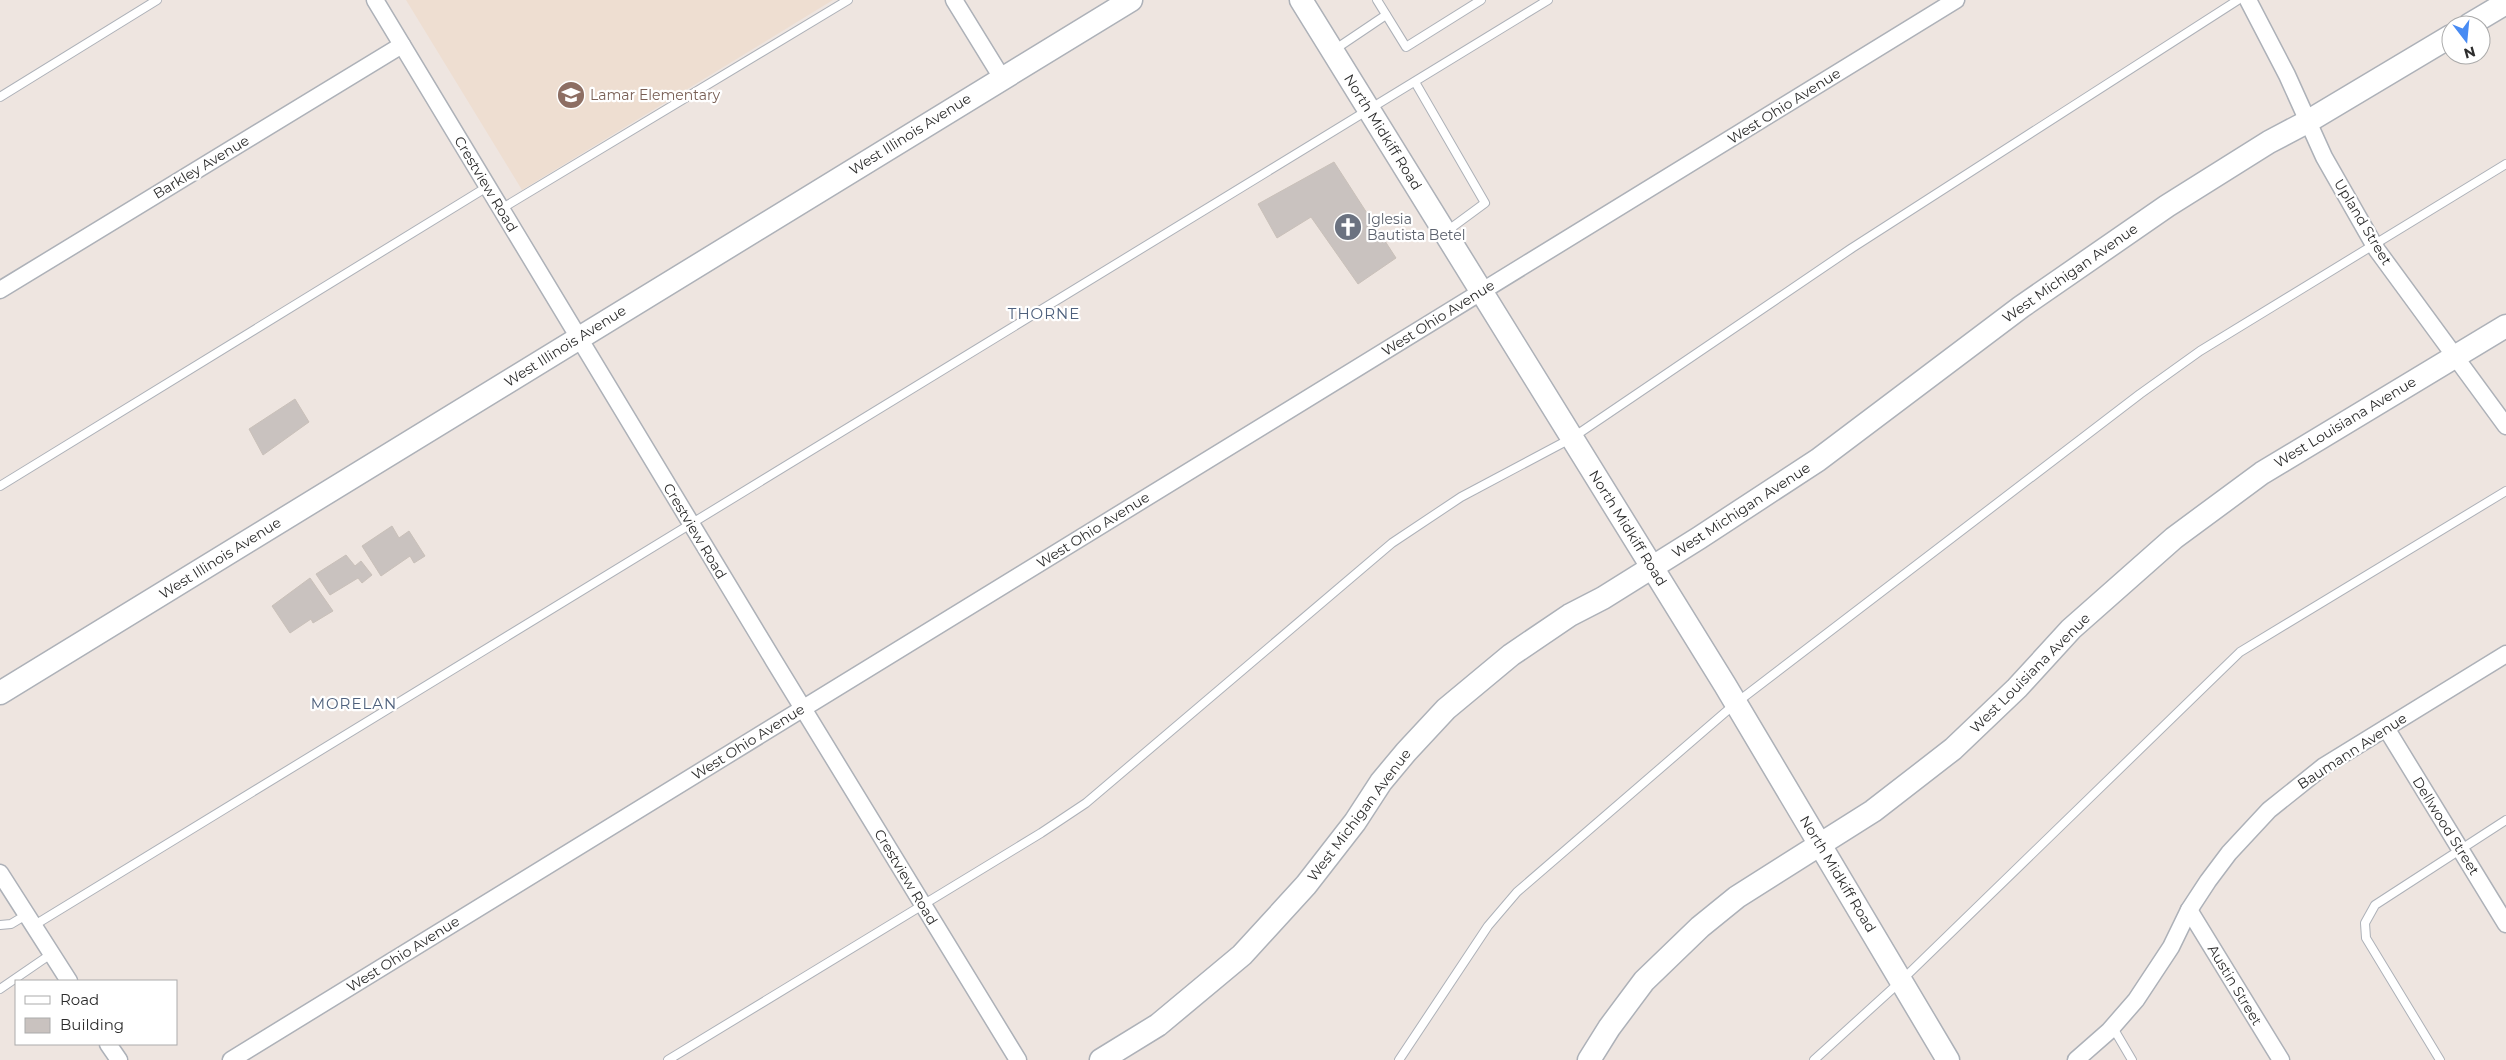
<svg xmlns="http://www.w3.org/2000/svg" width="2506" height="1060" font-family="Montserrat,sans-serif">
  <rect width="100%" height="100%" fill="#eee5e0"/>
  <!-- education -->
  <polygon fill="#eeded1" points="406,0 833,0 522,190"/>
  <!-- building -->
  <g fill="#c9c2bf" stroke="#c9c0b9">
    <polygon points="1334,162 1396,258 1358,284 1311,217 1277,238 1258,204"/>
    <polygon points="295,399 309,422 263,455 249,429"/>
    <polygon points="392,526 399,538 409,531 425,556 414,563 410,556 381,576 362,546"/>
    <polygon points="346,555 355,566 361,561 372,575 362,583 358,578 330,595 316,574"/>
    <polygon points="310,578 333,611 313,623 311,619 290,633 272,606"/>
  </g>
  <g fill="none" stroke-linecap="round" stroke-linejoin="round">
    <defs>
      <g id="lane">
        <polyline points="1377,0 1406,47 1481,0"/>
        <polyline points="1334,50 1386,15"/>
        <polyline points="1415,82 1485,203 1447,231"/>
        <polyline points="0,97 157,0"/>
        <polyline points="501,209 848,0"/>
        <polyline points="0,486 487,187"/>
        <polyline points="0,925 11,924 26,915"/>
        <polyline points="33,926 1548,0"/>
        <polyline points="0,989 51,954"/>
        <polyline points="2112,1026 2132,1060"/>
        <polyline points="668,1060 1041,833 1086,803 1392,543 1461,497 1572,438 1852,248 2238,0"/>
        <polyline points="1399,1060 1488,926 1517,892 1736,703 2140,394 2200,351 2506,164"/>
        <polyline points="1814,1060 1901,981 2240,652 2506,491"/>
        <polyline points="2440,1060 2366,938 2365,923 2375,905 2506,820"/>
      </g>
      <g id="street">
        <polyline points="375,0 774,661 1018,1060"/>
        <polyline points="954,0 1002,78"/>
        <polyline points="2248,0 2287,75 2324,157 2377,250 2506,426"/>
        <polyline points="0,290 402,45"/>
        <polyline points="2386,728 2506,924"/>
        <polyline points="0,873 69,981"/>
        <polyline points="2189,910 2281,1060"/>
        <polyline points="108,1044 119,1060"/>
        <polyline points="231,1060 1956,0"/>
        <polyline points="2076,1060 2109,1031 2136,1000 2171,947 2189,910 2208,881 2229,853 2269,810 2324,766 2506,654"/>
      </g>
      <g id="secondary">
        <polyline points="1301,0 1725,685 1948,1060"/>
        <polyline points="2469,25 2506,3"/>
        <polyline points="0,693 1131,0"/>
        <polyline points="1101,1060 1158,1025 1242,955 1306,885 1355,822 1381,782 1406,752 1446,709 1511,655 1570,615 1603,598 1699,538 1818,460 2021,307 2167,206 2269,142 2307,122 2451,36"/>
        <polyline points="1589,1060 1609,1028 1644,981 1700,927 1737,897 1873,811 1953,749 2017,688 2071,629 2174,538 2262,473 2506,326"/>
      </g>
    </defs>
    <!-- lane casing -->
    <use href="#lane" stroke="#adb1b8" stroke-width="10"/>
    <!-- street casing -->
    <use href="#street" stroke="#adb1b8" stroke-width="19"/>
    <!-- secondary casing -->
    <use href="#secondary" stroke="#adb1b8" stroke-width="25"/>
    <!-- lane -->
    <use href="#lane" stroke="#fff" stroke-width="8"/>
    <!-- street -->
    <use href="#street" stroke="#fff" stroke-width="16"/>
    <!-- secondary -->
    <use href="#secondary" stroke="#fff" stroke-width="22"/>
  </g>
  <!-- icons -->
  <defs>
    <symbol id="school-disc" viewBox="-11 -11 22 22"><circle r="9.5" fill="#8d6e63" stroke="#fff"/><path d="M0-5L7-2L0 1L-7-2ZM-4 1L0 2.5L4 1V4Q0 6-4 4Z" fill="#fff"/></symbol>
    <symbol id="church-disc" viewBox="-11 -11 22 22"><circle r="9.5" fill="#6b7280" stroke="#fff"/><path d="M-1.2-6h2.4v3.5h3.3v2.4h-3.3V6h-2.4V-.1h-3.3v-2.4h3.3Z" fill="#fff"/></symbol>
  </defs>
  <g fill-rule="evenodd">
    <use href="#school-disc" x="555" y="79" width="32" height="32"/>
    <use href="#church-disc" x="1332" y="211" width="32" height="32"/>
  </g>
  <g text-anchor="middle" stroke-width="4.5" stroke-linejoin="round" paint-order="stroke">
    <!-- education labels -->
    <g font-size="14" fill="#785e54" stroke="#fff" text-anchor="start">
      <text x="590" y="100">Lamar Elementary</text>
    </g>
    <!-- street labels -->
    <g font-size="14" fill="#2d2d2d" stroke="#fff">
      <text transform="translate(1784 106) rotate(-32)" y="5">West Ohio Avenue</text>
      <text transform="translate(1383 132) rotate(58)" y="5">North Midkiff Road</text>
      <text transform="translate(910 134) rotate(-32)" y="5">West Illinois Avenue</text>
      <text transform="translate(201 167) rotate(-31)" y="5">Barkley Avenue</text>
      <text transform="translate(486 184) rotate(59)" y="5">Crestview Road</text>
      <text transform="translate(2363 222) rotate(59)" y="5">Upland Street</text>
      <text transform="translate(2070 273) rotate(-35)" y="5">West Michigan Avenue</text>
      <text transform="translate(1438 318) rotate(-32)" y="5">West Ohio Avenue</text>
      <text transform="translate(565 346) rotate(-32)" y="5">West Illinois Avenue</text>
      <text transform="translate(2345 422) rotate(-31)" y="5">West Louisiana Avenue</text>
      <text transform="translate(1741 510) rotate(-33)" y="5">West Michigan Avenue</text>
      <text transform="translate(1628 528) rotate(58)" y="5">North Midkiff Road</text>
      <text transform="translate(1093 530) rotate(-32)" y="5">West Ohio Avenue</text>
      <text transform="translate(695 531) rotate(59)" y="5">Crestview Road</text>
      <text transform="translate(220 558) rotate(-32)" y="5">West Illinois Avenue</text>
      <text transform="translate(2030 673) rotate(-45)" y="5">West Louisiana Avenue</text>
      <text transform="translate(748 742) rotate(-32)" y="5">West Ohio Avenue</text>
      <text transform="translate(2352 751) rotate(-33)" y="5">Baumann Avenue</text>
      <text transform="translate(1359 815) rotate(-53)" y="5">West Michigan Avenue</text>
      <text transform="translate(2446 826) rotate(58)" y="5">Dellwood Street</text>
      <text transform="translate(1838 874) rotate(59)" y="5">North Midkiff Road</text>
      <text transform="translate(906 877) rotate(59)" y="5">Crestview Road</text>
      <text transform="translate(403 954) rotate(-32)" y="5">West Ohio Avenue</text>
      <text transform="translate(2235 985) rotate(59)" y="5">Austin Street</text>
    </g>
    <!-- worship labels -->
    <g font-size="14" fill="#5b616d" stroke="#fff" text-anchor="start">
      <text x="1367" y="224">Iglesia<tspan x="1367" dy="16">Bautista Betel</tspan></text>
    </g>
    <!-- neighbourhood labels -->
    <g font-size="15" letter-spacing="1" fill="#4e607c" stroke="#fff">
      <text x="1044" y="319">THORNE</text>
      <text x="354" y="709">MORELAN</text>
    </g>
  </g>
  <!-- legend -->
  <rect x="15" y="980" width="162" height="65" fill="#ffffff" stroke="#ababab"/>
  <rect x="25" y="996" width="25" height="8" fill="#ffffff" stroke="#ababab"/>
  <text x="60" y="1005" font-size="15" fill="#2d2d2d">Road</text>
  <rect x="25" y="1018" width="25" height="15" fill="#c9c2bf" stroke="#ababab"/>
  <text x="60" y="1030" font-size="15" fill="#2d2d2d">Building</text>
  <!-- north arrow -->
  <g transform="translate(2466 40) rotate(164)"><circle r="24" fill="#ffffff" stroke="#ababab"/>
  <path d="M0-4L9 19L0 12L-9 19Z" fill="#488bf3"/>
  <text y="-8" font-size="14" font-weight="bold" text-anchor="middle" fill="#2d2d2d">N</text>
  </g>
</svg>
